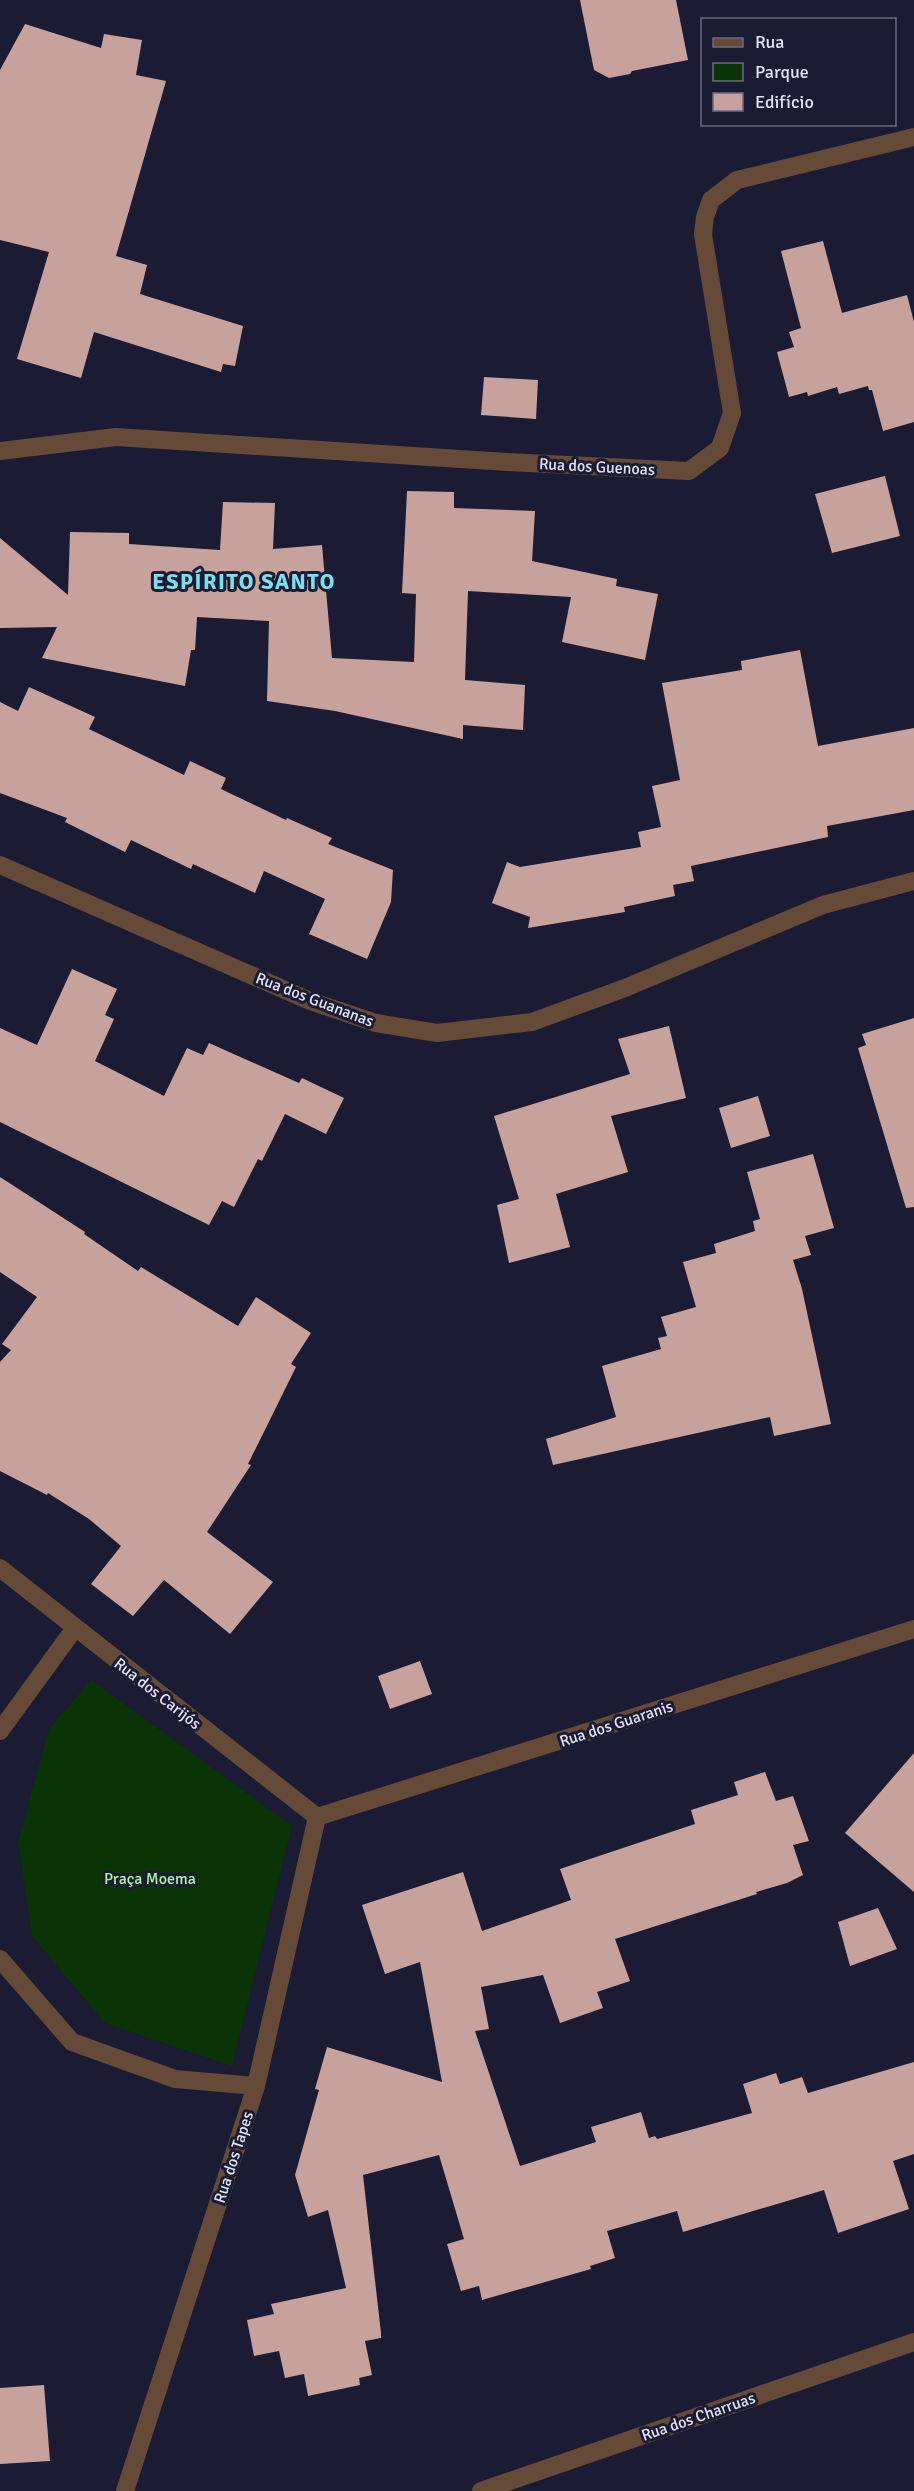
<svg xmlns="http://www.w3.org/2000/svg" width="914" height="2491" font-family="Signika,sans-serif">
  <rect width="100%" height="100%" fill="#1b1b33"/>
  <!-- green -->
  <polygon fill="#0a3405" points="91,1680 292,1826 232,2066 105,2023 32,1936 18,1842 49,1729"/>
  <!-- building -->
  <g fill="#c7a19c">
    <polygon points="580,0 676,0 688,60 632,71 630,74 609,78 594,70"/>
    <polygon points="25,24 101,48 104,34 142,40 136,75 166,81 116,256 147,265 140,294 243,326 235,366 223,364 221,372 94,332 81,378 17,359 49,252 0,240 0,70"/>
    <polygon points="823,241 842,313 907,295 914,322 914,422 883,431 872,390 869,390 868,386 839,394 837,387 808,396 807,392 789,397 777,352 794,347 789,332 801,328 781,251"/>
    <polygon points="484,377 538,380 536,419 481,415"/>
    <polygon points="885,476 900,536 832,553 815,494"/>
    <polygon points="407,491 454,492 454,508 535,511 532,561 617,579 616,586 658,594 645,660 562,642 571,597 468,591 465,680 525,685 523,730 463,725 463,739 335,711 267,701 269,621 197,617 195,650 191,650 185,686 42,658 57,627 0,628 0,538 68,595 70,532 129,533 129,544 220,550 223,502 275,503 273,549 322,545 332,658 414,662 416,594 402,593"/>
    <polygon points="800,650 818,746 914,728 914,810 827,826 828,837 691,866 694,881 673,885 675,896 624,907 625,912 528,928 530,917 492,903 507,862 520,867 641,847 638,832 661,827 652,786 680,780 662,683 742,670 741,661"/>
    <polygon points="29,687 95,717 89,729 184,775 190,761 226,778 221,789 286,820 287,818 332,838 328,844 393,870 391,902 367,959 309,934 325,899 264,871 255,893 193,864 191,869 131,840 125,852 65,822 67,818 0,793 0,702 18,711"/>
    <polygon points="72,969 117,989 105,1015 114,1019 95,1061 164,1096 187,1048 203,1055 209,1043 299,1083 302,1078 344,1098 326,1134 285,1114 262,1161 258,1159 234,1207 222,1201 209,1225 0,1122 0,1028 37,1045"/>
    <polygon points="914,1018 914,1207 906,1208 858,1048 866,1045 862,1034"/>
    <polygon points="669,1026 686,1098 611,1116 628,1172 556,1194 570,1247 509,1263 497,1205 519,1199 494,1116 630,1074 618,1039"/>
    <polygon points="758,1096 770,1136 731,1148 719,1108"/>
    <polygon points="813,1154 834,1228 805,1236 811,1255 793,1260 802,1289 831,1424 774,1436 770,1417 553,1465 546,1439 616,1417 602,1366 661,1349 658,1338 667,1336 661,1317 696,1307 683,1262 716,1253 714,1244 755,1231 753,1221 760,1219 747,1172"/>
    <polygon points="0,1177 85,1232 84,1234 138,1271 141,1267 238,1326 256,1297 311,1333 291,1364 296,1367 248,1464 251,1465 207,1532 273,1582 230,1634 164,1580 133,1616 91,1584 121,1546 89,1519 48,1493 47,1495 0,1471 0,1362 11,1350 2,1344 37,1297 0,1272"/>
    <polygon points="420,1661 432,1694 390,1709 378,1676"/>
    <polygon points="914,1753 914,1892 845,1833"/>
    <polygon points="765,1772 776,1801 793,1796 809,1841 793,1845 803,1875 787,1883 756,1892 757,1894 615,1939 630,1981 597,1992 603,2008 560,2023 543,1975 481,1987 489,2029 475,2031 520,2166 596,2142 591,2127 641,2112 649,2138 655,2136 657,2139 752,2113 743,2084 776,2073 780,2084 802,2077 808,2093 914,2062 914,2154 893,2161 909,2209 838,2233 824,2190 683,2232 677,2211 607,2231 615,2258 590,2266 591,2269 482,2300 479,2286 461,2291 447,2244 464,2239 439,2155 363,2175 381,2333 381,2338 365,2341 372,2375 359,2378 360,2385 308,2396 304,2374 285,2378 279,2351 254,2356 247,2320 274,2314 271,2304 346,2288 328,2210 308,2217 295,2175 319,2090 315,2089 327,2047 442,2082 420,1962 385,1974 362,1905 463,1872 482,1931 571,1900 560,1869 695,1824 691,1810 738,1795 734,1782"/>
    <polygon points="878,1908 897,1949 850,1966 838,1922"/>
    <polygon points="44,2385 50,2461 0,2464 0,2388"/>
  </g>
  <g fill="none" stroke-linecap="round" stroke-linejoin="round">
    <!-- minor -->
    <g stroke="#654b37" stroke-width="18">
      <polyline points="0,451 116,437 507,462 689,471 720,448 732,413 703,234 705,217 711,200 737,180 914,137"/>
      <polyline points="0,865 310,1001 376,1023 437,1033 532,1022 625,988 823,905 914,881"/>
      <polyline points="0,1568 317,1817"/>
      <polyline points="0,1731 75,1628"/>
      <polyline points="317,1817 914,1629"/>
      <polyline points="0,1959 72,2042 175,2079 256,2086"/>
      <polyline points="125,2491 256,2086 317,1817"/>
      <polyline points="481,2491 914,2342"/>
    </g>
  </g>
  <g text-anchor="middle" stroke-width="6" stroke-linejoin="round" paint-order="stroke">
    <!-- street labels -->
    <g font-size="16" fill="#e2e3f4" stroke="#1b1b33">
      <text transform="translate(597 466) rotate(3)" y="6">Rua dos Guenoas</text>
      <text transform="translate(315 999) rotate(21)" y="6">Rua dos Guananas</text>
      <text transform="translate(158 1693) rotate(38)" y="6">Rua dos Carijós</text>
      <text transform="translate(616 1723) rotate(-18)" y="6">Rua dos Guaranis</text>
      <text transform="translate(233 2157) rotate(-72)" y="6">Rua dos Tapes</text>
      <text transform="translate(698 2416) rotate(-19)" y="6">Rua dos Charruas</text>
    </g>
    <!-- park labels -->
    <g font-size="16" fill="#acf5a1" stroke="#1b1b33">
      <text x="150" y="1884">Praça Moema</text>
    </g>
    <!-- district labels -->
    <g font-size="22" font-weight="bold" letter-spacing="1.5" fill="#77e1f0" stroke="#1b1b33">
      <text x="244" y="589">ESPÍRITO SANTO</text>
    </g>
  </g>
  <!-- legend -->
  <rect x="701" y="18" width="195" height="108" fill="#1b1b33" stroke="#6b6b80" stroke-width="1.5"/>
  <rect x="713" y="38" width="30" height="9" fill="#654b37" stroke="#6b6b80" stroke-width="1.5"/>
  <text x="755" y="48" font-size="18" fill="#e2e3f4">Rua</text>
  <rect x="713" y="63" width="30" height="18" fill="#0a3405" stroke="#6b6b80" stroke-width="1.5"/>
  <text x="755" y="78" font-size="18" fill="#e2e3f4">Parque</text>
  <rect x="713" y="93" width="30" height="18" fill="#c7a19c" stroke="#6b6b80" stroke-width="1.5"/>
  <text x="755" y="108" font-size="18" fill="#e2e3f4">Edifício</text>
</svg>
